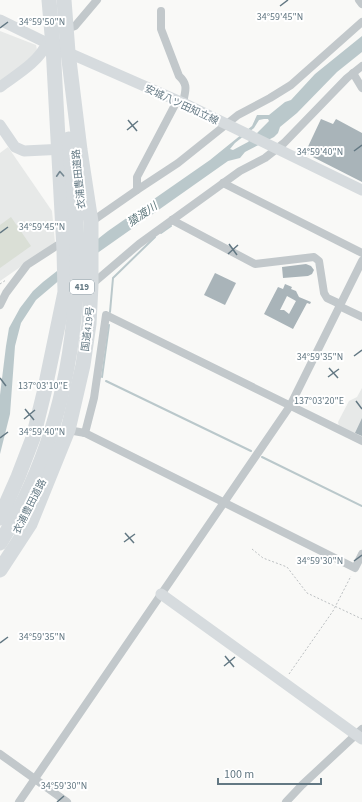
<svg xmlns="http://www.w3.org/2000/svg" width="362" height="802" font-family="'Source Sans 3','Noto Sans JP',sans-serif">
  <rect width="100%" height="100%" fill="#f9f9f7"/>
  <!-- built -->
  <g fill="#e7e9e8">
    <polygon points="0,31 36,45 37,50 29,60 0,82"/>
    <polygon points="8,147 52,211 55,243 0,281 0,153"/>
    <polygon points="362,388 362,437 339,427 338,422 349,401 357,397"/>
  </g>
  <!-- green -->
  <polygon fill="#dadfd6" points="11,217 31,246 0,268 0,225"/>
  <!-- water -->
  <path fill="#bac8cb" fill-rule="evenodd" d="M362 36V52L337 72 297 113 280 127 278 133 274 137 245 152 240 158 228 161 62 278 36 300 21 323 15 346 10 414 0 454V395L6 346 9 328 20 308 33 291 43 282 108 231 210 160 252 126 257 115H269L285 102 291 100 315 74ZM264 119H268L269 121 248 142 233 150 230 149 235 143 254 128 259 120Z"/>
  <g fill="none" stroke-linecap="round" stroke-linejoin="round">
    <!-- stream -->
    <g stroke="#bac8cb" stroke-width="2">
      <polyline points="161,233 171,226"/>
      <polyline points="110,312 113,278 155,237"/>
      <polyline points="102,377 109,325"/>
      <polyline points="106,381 251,451"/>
      <polyline points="262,457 362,506"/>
    </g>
  </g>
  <!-- building -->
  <g fill="#a9b4b9" fill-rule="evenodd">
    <polygon points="321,119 333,124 336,119 362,133 362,182 305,153"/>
    <polygon points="306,264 311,266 314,270 312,274 308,276 283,278 282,267"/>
    <polygon points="215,273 236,283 225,305 204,295"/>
    <path d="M285 284 292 287 291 289 296 291 299 297 311 302 310 304 307 303 293 329 264 314 278 287 283 289ZM287 296 296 301 289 314 284 310H280Z"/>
    <polygon points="362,418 362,436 355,433"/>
  </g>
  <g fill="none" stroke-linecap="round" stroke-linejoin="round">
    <!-- path -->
    <g stroke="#bcc0c2" stroke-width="1" stroke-dasharray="2 2" stroke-linecap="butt">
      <polyline points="0,284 6,280"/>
      <polyline points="252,549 263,558 287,567 307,593 362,619"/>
      <polyline points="289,674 333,611 351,576"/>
    </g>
    <!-- street -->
    <g stroke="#c2c8cb" stroke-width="8">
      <polyline points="359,0 362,4"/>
      <path d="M161 11V29L179 76C189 85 185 91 183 103"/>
      <polyline points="67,29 75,26 97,0"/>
      <polyline points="353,73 362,88"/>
      <polyline points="223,183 362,253"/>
      <polyline points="137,190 178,163 238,115 270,98 291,85 362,22"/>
      <polyline points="172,220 255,264 314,257 319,261 324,293 327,298 340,304"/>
      <polyline points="91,222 137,190 137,177 177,101"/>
      <polyline points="91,285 139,244 240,171 265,158 284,143 347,78 362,66"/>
      <polyline points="0,305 6,293 27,265 64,241"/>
      <polyline points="339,306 362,317"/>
      <polyline points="68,430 85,433 355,568 362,554"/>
      <polyline points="85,433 94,398 106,315 362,441"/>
      <polyline points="0,754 67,802"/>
      <polyline points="19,802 290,406 362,261"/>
      <polyline points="286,802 302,785 362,729"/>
    </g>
    <!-- secondary -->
    <g stroke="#d6dbde" stroke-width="11">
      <polyline points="0,20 53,46 183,103 362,190"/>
      <path d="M0 87C16 75 39 62 47 43"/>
      <polyline points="0,125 15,147 24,151 65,149"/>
      <polyline points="161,594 362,739"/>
    </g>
    <!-- highway -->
    <g stroke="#d6dbde" stroke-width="15">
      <polyline points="0,518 18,477 33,438 44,393 65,292 64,250 53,46 49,0"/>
      <path d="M0 543C51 462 74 368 77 272 78 229 73 181 69 139"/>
      <polyline points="0,570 30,524 68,430 83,365 89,324 91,285 91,222 80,150 68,52 64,0"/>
    </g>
  </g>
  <!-- one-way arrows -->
  <defs><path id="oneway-chevron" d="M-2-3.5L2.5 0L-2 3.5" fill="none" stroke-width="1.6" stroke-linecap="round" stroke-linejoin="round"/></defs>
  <use stroke="#748791" href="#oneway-chevron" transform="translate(60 174) rotate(-93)"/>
  <!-- ticks -->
  <path fill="none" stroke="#637883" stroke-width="1.5" d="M280 6 288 0M0 28 8 22M128 120 137 131M127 130 138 121M354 151 362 145M0 233 8 227M229 244 237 255M228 254 238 245M354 356 362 350M329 368 338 378M328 377 339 369M0 378 6 386M356 401 362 409M25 409 34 420M24 419 35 410M0 438 8 432M125 533 134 543M124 542 135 534M354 561 362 555M0 643 8 637M225 656 234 667M224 666 235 657M57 802 64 796"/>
  <g text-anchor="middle" stroke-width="4" stroke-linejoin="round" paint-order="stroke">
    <!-- shield labels -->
    <rect fill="#fff" stroke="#92a0a8" stroke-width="1" x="70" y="280" width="24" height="14" rx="3"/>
    <g font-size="9" font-weight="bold" fill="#637883">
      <text x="82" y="290">419</text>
    </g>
    <!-- street labels -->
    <g font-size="10" fill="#637883" stroke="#fff">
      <text transform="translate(182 104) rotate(25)" y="4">安城八ツ田知立線</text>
      <text transform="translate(78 179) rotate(-96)" y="4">衣浦豊田道路</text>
      <text transform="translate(87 329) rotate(-83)" y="4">国道419号</text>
      <text transform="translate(29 506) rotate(-63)" y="4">衣浦豊田道路</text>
    </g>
    <!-- water labels -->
    <g font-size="11" font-style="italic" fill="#5e787d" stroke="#fff">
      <text transform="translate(142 214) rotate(-34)" y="4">猿渡川</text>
    </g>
  </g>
  <g font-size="10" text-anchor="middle" fill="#637883" stroke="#fff" stroke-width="4" stroke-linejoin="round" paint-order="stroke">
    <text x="280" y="20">34°59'45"N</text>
    <text x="42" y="25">34°59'50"N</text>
    <text x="320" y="155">34°59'40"N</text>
    <text x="42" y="230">34°59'45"N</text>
    <text x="320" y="360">34°59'35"N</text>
    <text x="43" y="389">137°03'10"E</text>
    <text x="319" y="404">137°03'20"E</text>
    <text x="42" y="435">34°59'40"N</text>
    <text x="320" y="564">34°59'30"N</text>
    <text x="42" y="640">34°59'35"N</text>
    <text x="64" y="789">34°59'30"N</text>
  </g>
  <!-- scale -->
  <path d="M218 778v6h103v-6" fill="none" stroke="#637883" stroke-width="2"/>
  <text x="224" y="778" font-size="12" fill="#637883" stroke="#ffffff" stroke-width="3" paint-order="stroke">100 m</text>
</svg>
